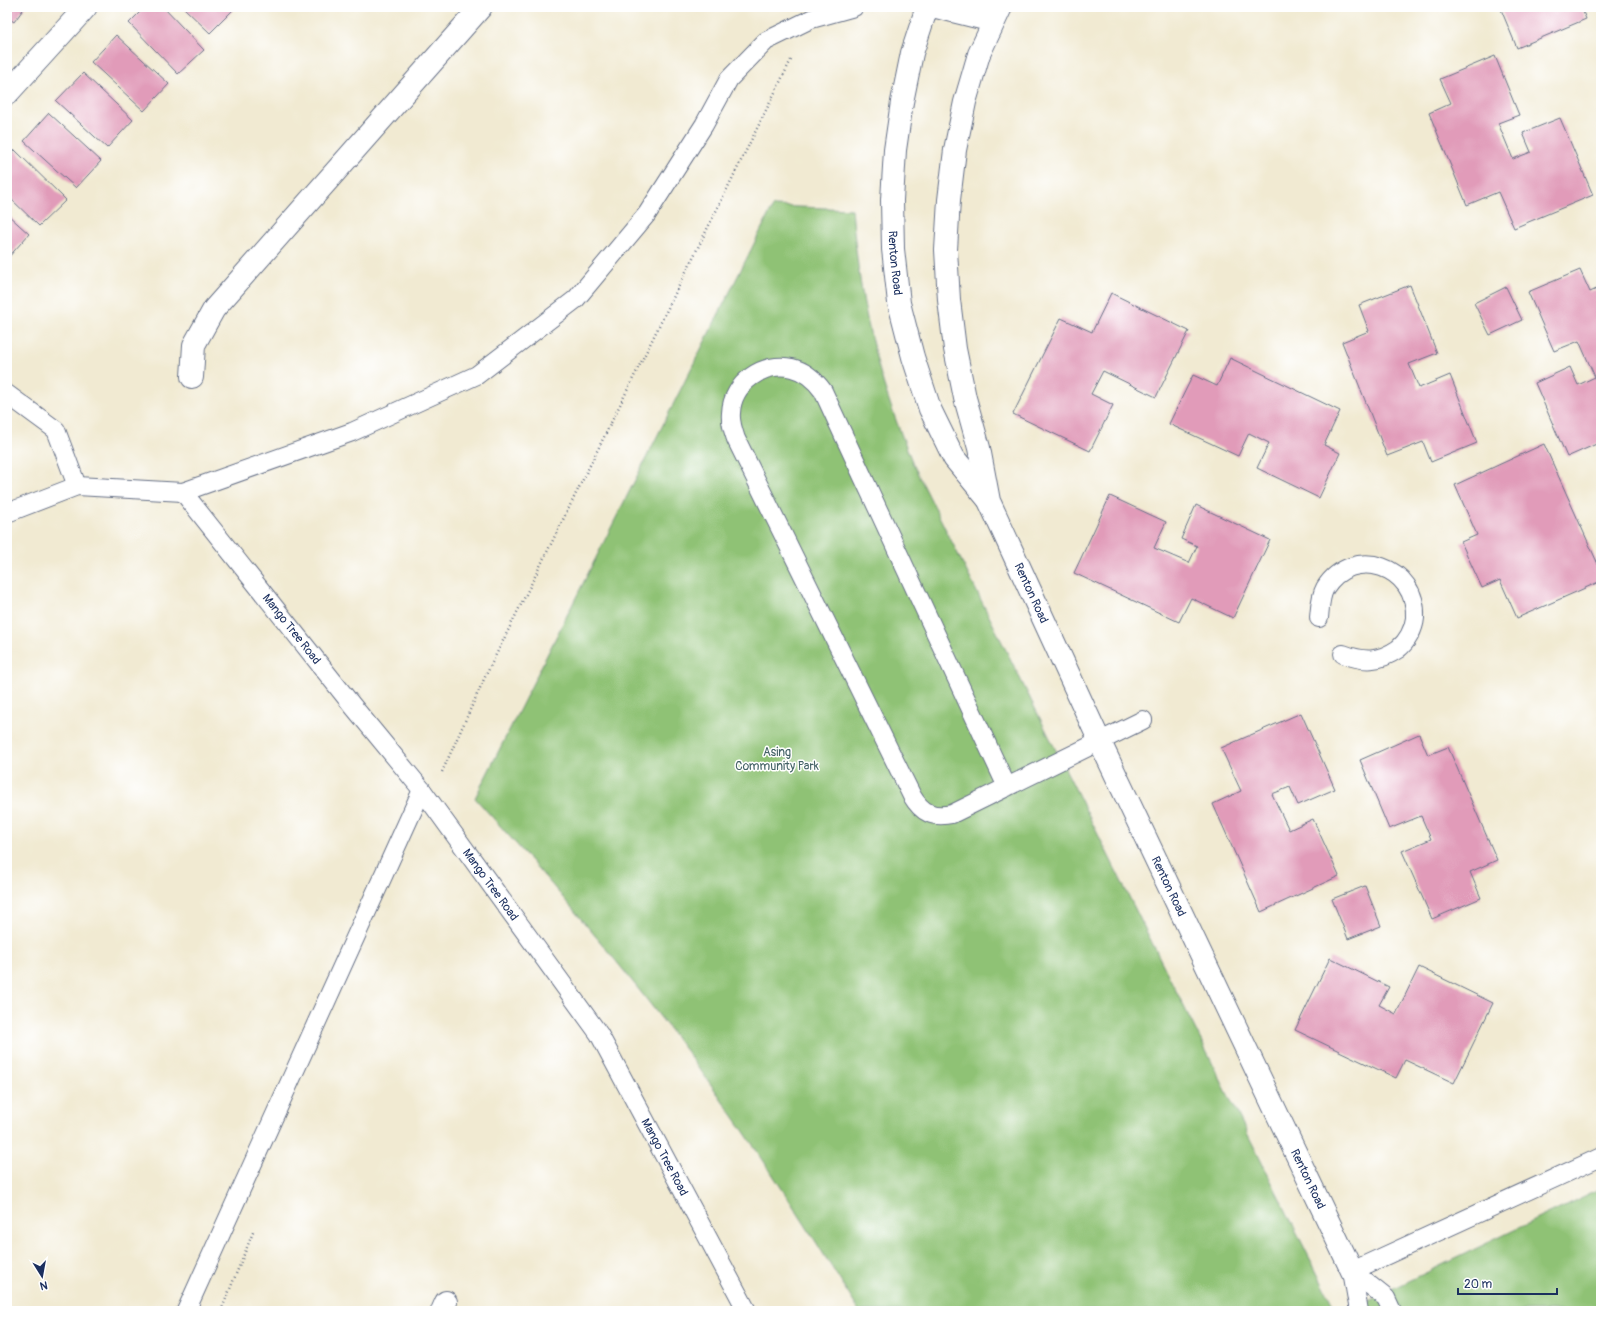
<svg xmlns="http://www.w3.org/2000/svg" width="1608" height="1318" font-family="Pangolin,sans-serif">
  <rect width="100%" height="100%" fill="#fff"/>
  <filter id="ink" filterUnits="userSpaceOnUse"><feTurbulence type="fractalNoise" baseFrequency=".025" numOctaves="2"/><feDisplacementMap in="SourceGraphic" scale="8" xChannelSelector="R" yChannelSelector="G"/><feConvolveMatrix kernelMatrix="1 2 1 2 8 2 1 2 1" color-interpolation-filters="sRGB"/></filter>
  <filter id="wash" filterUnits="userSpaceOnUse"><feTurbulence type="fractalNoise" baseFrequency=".012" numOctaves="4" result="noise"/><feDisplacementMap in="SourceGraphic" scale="16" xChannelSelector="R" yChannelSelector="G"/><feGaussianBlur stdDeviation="0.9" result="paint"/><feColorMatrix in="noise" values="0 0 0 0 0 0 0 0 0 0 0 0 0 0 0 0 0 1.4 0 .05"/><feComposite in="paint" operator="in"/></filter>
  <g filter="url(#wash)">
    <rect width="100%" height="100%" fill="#f1ead2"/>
    <!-- green -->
    <g fill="#8fc274" stroke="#557869">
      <path d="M773 206 852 209C856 259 863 308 876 357 885 393 899 429 913 464L1336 1311H859C799 1214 738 1117 668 1027 607 947 542 872 475 798Z"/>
      <polygon points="1601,1188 1601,1311 1347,1311"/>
    </g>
    <g id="blocks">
      <!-- building -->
      <g fill="#e19bb9">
        <polygon points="7,7 25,7 14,22 7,17"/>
        <polygon points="145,7 163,7 204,50 178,74 129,23"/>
        <polygon points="183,7 236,7 210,33"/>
        <polygon points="1500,7 1581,7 1586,19 1517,48"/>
        <polygon points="116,35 169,84 144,111 91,62"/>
        <polygon points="1495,56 1519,115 1498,123 1513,159 1531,152 1523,133 1560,118 1593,195 1514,228 1498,192 1467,205 1429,113 1451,103 1440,79"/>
        <polygon points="83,73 133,120 107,148 56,101"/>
        <polygon points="49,113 101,161 76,188 24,141"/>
        <polygon points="15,150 66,200 39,226 7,195 7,158"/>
        <polygon points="7,214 29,234 7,259"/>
        <polygon points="1580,270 1590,292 1601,287 1601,442 1567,457 1535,383 1570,367 1578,385 1595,377 1579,341 1554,351 1528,292"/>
        <polygon points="1410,285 1437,353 1409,364 1419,388 1450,375 1477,443 1431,462 1423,442 1387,456 1342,342 1369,331 1359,305"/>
        <polygon points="1506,287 1522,320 1490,335 1474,303"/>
        <polygon points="1111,293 1189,331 1156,397 1103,371 1091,394 1113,405 1090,451 1013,414 1061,318 1092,332"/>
        <polygon points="1230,358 1340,411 1324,445 1340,453 1319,498 1257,468 1269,443 1249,433 1238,456 1169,424 1193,375 1217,386"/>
        <polygon points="1544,444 1601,571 1601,581 1517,618 1500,580 1482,588 1461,542 1477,535 1455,485"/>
        <polygon points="1110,496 1166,522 1154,548 1189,563 1197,546 1181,539 1196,505 1270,540 1233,618 1191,598 1179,622 1074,573"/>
        <polygon points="1301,713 1335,789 1298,805 1290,787 1272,794 1289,830 1313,819 1339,876 1261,912 1213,804 1241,791 1221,748"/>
        <polygon points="1419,734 1428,755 1448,747 1497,860 1470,872 1481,898 1432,919 1402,851 1431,839 1421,816 1389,829 1360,760"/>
        <polygon points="1365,886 1381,926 1348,939 1332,899"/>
        <polygon points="1330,958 1389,987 1379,1005 1396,1014 1419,967 1493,1003 1454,1083 1405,1060 1396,1078 1295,1030"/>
      </g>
    </g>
  </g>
  <g filter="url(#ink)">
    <use href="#blocks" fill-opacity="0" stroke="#667087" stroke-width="1"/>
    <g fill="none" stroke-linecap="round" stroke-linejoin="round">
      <defs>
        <g id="lane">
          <polyline points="928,7 993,23"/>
          <polyline points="7,394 56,430 77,486"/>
          <path id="s1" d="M183 492 352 705 422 790 599 1034 747 1311"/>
          <polyline points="7,513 77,486 183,492 352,432 477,375 576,299 647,214 704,125 729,79 766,41 811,19 854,7"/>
          <path d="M1319 618C1320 608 1320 597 1325 588 1353 544 1418 566 1415 618 1414 629 1407 642 1398 649 1379 662 1364 662 1343 654"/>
          <path d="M1007 787 823 391C815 380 805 371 792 368 764 361 732 383 731 413 730 422 733 430 736 439L912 796C922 813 933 818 952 814L1143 720"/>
          <polyline points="1352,1271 1601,1157"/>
          <polyline points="1352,1271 1386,1298 1392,1311"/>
          <polyline points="1352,1271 1359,1311"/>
          <polyline points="186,1311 422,790"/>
        </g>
        <g id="street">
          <path id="s2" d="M927 7 912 53 902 102 895 150 892 200 893 249 899 303 913 357 930 409 954 458 987 498"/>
          <path id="s3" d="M1001 7 979 54 965 102 955 150 949 200 946 250 949 300 955 349 965 398 979 448 989 501 1100 742 1352 1271"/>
          <polyline points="7,94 86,7"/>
          <polyline points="192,377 194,345 214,309 481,7"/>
          <polyline points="442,1311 446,1302"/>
        </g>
      </defs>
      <!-- lane casing -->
      <use href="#lane" stroke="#667087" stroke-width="20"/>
      <!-- street casing -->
      <use href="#street" stroke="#667087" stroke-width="24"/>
      <!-- path -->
      <g stroke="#667087" stroke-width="2.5" stroke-dasharray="1 3" stroke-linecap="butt">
        <polyline points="442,772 485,677 791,60"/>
        <polyline points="221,1311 254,1230"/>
      </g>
      <!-- lane -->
      <use href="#lane" stroke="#fff" stroke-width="18"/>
      <!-- street -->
      <use href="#street" stroke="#fff" stroke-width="22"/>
    </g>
  </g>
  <g text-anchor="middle" stroke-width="3" stroke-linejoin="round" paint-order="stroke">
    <!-- street labels -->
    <g font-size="12" fill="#1b2f5e" stroke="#fff">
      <text dy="4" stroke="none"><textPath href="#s2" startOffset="260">Renton Road</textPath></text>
      <text dy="4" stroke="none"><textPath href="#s3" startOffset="608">Renton Road</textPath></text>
      <text dy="4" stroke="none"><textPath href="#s1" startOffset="175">Mango Tree Road</textPath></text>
      <text dy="4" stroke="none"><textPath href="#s1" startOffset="499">Mango Tree Road</textPath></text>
      <text dy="4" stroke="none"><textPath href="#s3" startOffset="932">Renton Road</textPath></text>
      <text dy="4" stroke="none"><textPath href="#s1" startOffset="823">Mango Tree Road</textPath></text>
      <text dy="4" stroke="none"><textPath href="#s3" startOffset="1256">Renton Road</textPath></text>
    </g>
    <!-- park labels -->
    <g font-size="12" fill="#446266" stroke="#fff">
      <text x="777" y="756">Asing<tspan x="777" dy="14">Community Park</tspan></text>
    </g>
  </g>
  <!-- margin -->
  <rect width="1608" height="1318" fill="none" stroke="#fff" stroke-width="24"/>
  <!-- north arrow -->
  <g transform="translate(42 1276) rotate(169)" stroke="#ffffff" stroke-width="3" paint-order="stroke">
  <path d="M0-3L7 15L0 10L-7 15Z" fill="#1b2f5e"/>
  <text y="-6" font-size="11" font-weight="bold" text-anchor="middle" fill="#1b2f5e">N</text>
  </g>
  <!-- scale -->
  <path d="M1458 1288v6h99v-6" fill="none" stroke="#1b2f5e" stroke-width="2"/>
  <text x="1464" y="1288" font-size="12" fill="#1b2f5e" stroke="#ffffff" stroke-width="3" paint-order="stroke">20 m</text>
</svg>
